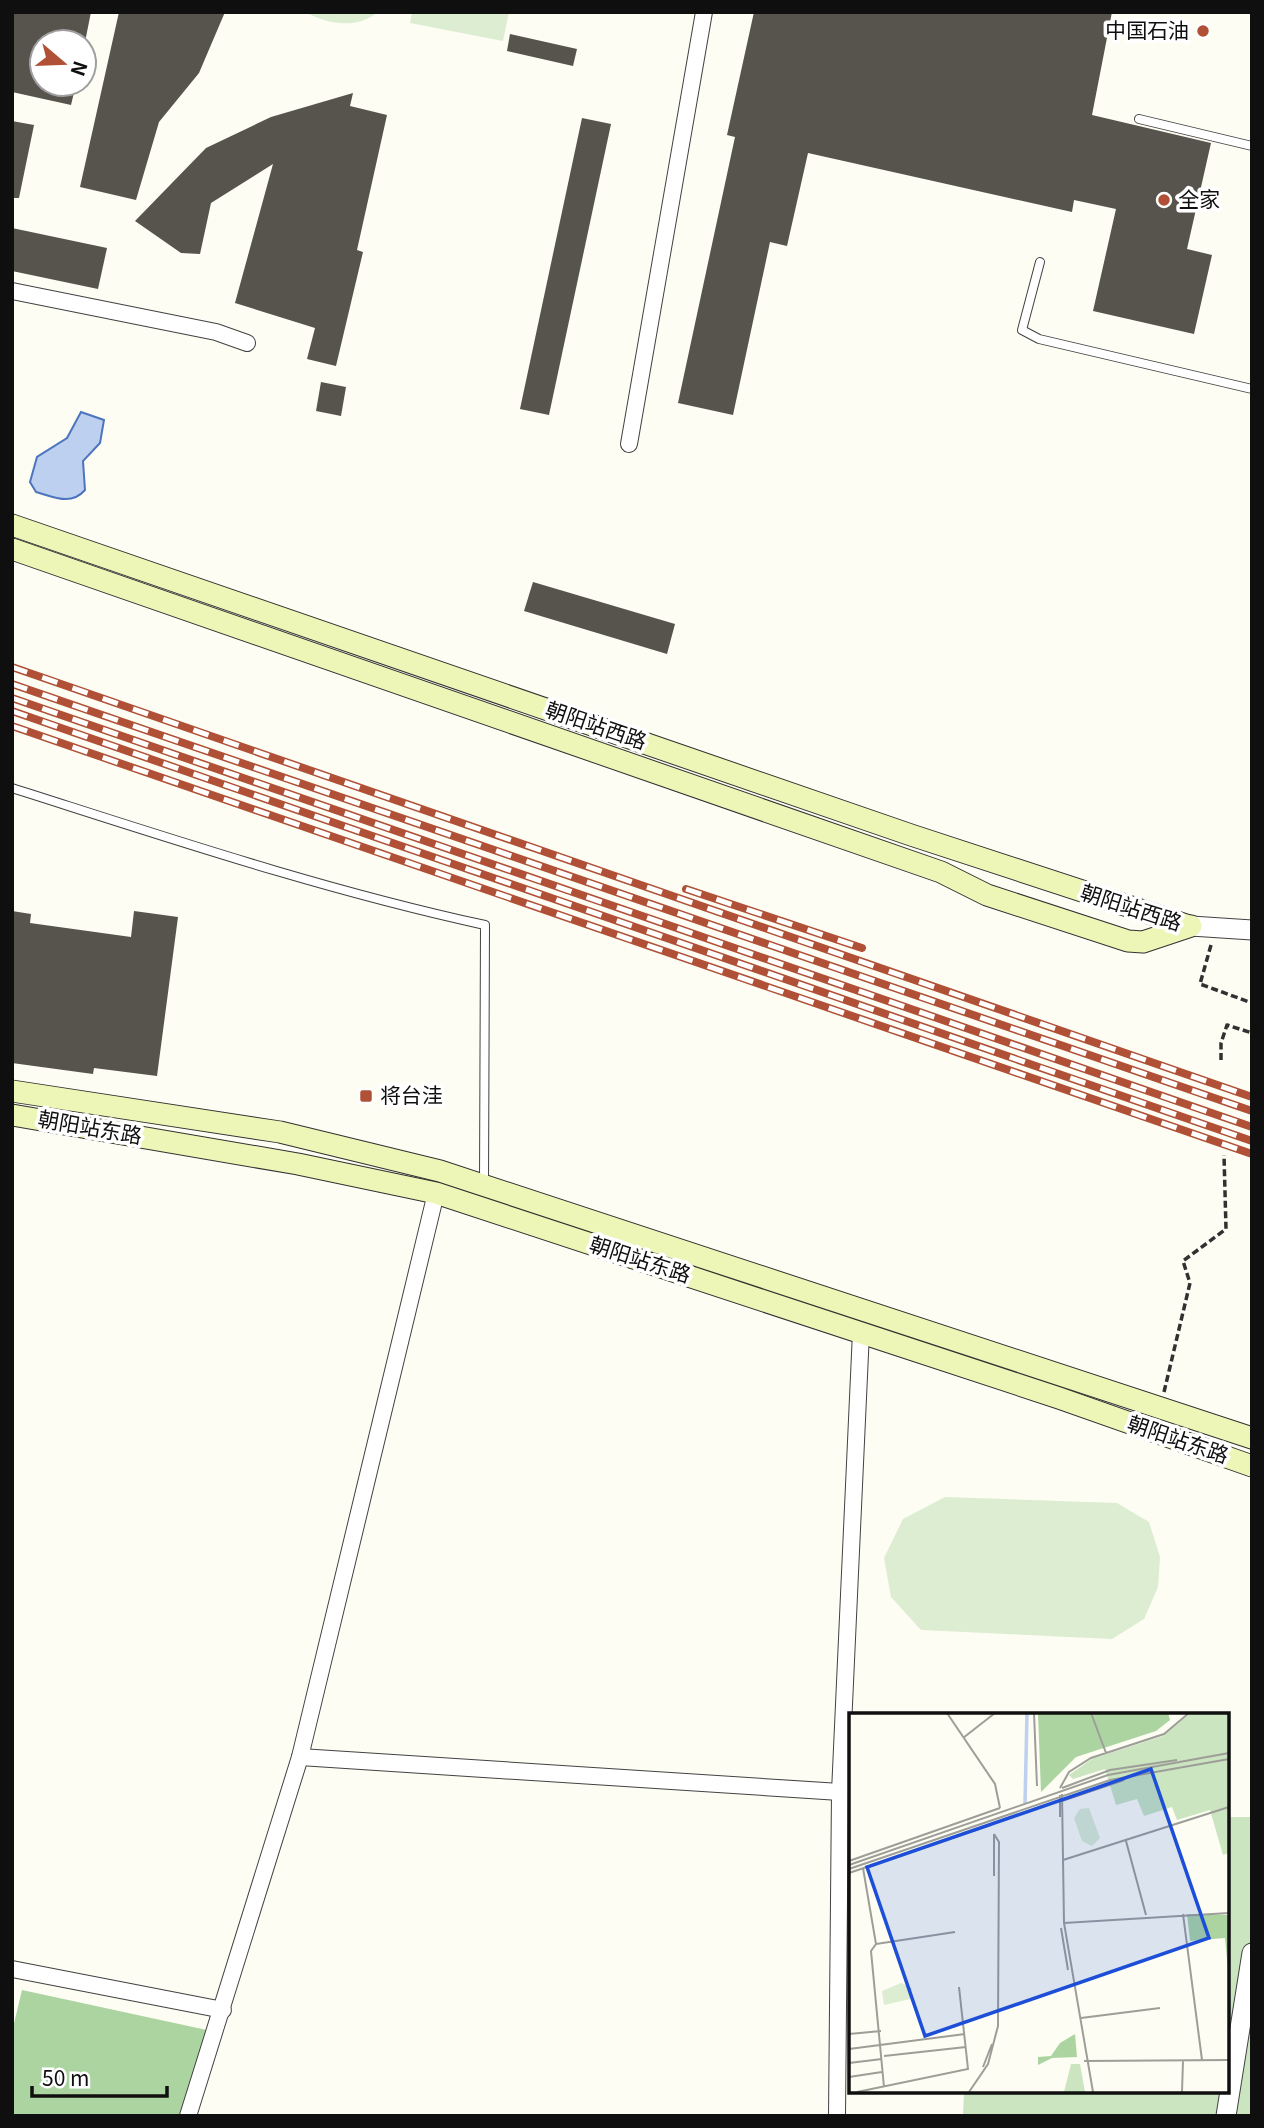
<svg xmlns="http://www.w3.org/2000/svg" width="1264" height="2128" font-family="Georgia,'Noto Sans SC',serif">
  <rect width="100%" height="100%" fill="#fdfdf3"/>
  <!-- green -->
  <polygon fill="#cae5c0" points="1227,1817 1252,1817 1252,2116 963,2116 964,2091 1227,2091"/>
  <!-- forest -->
  <polygon fill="#abd4a1" points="22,1990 216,2032 185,2116 12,2116 12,2032"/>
  <!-- pitch -->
  <g fill="#dcedd1">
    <path d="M306 12H378C358 29 327 25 306 12Z"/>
    <polygon points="412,12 509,12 503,41 410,23"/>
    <polygon points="945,1497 1117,1503 1149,1522 1160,1557 1158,1587 1144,1619 1112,1639 921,1630 891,1597 884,1558 903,1519"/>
  </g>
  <!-- water -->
  <path fill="#bdd0ef" stroke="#4d74be" stroke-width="2" d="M81 412 104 420 100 443 83 461 85 490C71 506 54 497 36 492L30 482 37 457 67 438Z"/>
  <!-- building -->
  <g fill="#57534d">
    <polygon points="12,12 91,12 85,42 42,42 42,84 76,84 71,105 12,92"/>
    <polygon points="119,12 225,12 199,73 159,122 136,200 80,187"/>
    <polygon points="754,12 1112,12 1092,115 1211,143 1187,249 1212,255 1194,334 1093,311 1116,209 1074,200 1072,212 808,153 787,246 770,242 733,415 678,403 735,137 727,135"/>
    <polygon points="510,34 577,49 573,66 507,51"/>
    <polygon points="353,93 350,106 387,115 357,250 363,252 336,366 307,359 315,328 235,303 273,164 211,203 200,254 181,253 135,221 206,148 271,117"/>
    <polygon points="582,118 611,124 549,415 520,409"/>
    <polygon points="12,121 34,125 19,198 12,198"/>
    <polygon points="12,228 107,248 98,289 12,271"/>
    <polygon points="321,382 346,387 341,416 316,411"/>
    <polygon points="533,582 675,624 667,654 524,611"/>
    <polygon points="12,911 31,914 30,923 131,937 134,911 178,917 157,1076 94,1068 93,1074 12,1063"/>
  </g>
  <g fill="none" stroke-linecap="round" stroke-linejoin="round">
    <defs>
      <g id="service">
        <polyline points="1139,119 1252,146"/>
        <polyline points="1040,262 1022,330 1039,339 1252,389"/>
        <path d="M12 788C169 838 324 890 485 925L484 1185"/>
      </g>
      <g id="minor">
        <polyline points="12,291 216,332 247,343"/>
        <polyline points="629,444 704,12"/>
        <polyline points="300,1757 840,1792"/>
        <polyline points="12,1969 223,2010"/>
        <polyline points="188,2116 300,1757 436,1193"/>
        <polyline points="837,2116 840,1792 861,1332"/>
      </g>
      <g id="tertiary">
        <polyline points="1191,926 1252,930"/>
        <polyline points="1226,2116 1252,1953"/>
      </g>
      <g id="secondary">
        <polyline points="12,525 911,835 1189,926"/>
        <polyline points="12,549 941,872 987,895 1128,941 1143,942 1191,926"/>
        <polyline points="12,1091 280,1132 440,1171 1252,1438"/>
        <polyline points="12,1115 298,1164 436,1193 1059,1398 1252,1466"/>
      </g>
    </defs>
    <!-- service casing -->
    <use href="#service" stroke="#424242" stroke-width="10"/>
    <!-- minor casing -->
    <use href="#minor" stroke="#424242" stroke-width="18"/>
    <!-- tertiary casing -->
    <use href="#tertiary" stroke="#424242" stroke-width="21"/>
    <!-- secondary casing -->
    <use href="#secondary" stroke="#313131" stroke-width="23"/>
    <!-- path -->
    <g stroke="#313131" stroke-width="3.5" stroke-dasharray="7 3.5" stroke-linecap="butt">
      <polyline points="1211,945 1200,984 1252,1003"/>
      <polyline points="1221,1060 1221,1043 1227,1025 1252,1033"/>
      <polyline points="1164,1392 1190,1283 1183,1261 1226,1229 1224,1155"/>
    </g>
    <!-- service -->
    <use href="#service" stroke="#fff" stroke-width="8"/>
    <!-- minor -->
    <use href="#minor" stroke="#fff" stroke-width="16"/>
    <!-- tertiary -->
    <use href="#tertiary" stroke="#fff" stroke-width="19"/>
    <!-- secondary -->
    <use href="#secondary" stroke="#edf6b6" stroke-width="21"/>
    <defs>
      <g id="rail">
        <polyline points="12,667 1252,1097"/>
        <polyline points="12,684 1252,1111"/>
        <polyline points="12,698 1252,1127"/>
        <polyline points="12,711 1252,1141"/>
        <polyline points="12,726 1252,1154"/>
        <polyline points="686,889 862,948"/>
      </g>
    </defs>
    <!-- rail casing -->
    <use href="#rail" stroke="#b05037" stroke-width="8"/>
    <!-- rail -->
    <use href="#rail" stroke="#fff" stroke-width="5" stroke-dasharray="16" stroke-linecap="butt"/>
  </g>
  <!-- markers -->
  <g fill="#b05037" stroke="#fff" stroke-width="2.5">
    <circle cx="1203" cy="31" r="7"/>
    <circle cx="1164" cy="200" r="7"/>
    <rect x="359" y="1089" width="14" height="14" rx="3.5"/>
  </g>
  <g text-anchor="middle" stroke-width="7" stroke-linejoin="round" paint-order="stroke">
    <!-- poi labels -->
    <g font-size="21" fill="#0f0f0f" stroke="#fff" text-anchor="start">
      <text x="1189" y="38" text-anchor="end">中国石油</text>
      <text x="1178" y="207">全家</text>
      <text x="380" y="1103">将台洼</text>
    </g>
    <!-- street labels -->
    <g font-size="21" fill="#0f0f0f" stroke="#fff">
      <text transform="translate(596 726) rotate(19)" y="7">朝阳站西路</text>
      <text transform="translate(1131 908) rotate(18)" y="7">朝阳站西路</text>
      <text transform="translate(90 1128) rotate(10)" y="7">朝阳站东路</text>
      <text transform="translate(640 1260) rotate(18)" y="7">朝阳站东路</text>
      <text transform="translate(1178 1440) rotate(19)" y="7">朝阳站东路</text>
    </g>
  </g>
  <!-- overview -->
  <g transform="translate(849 1713)">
    <rect width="380" height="380" fill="#fdfdf3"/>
    <path d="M342 0H380V140L374 142 361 97 328 107 323 94 295 103 288 86 267 92 256 56 224 66 220 62 243 46 314 23ZM222 351H231L236 379H215Z" fill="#cae5c0"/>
    <path d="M319 0 321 7 307 18 227 44 192 79 189 1ZM338 201 380 202V267L376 225 341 228ZM226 321 228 344 203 345 189 352V344L202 343 211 330Z" fill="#abd4a1"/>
    <path d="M240 95 251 125 243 133 233 128 225 105 231 96ZM52 270 63 275 61 286 35 292 33 278Z" fill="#dcedd1"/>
    <path fill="none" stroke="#bdd0ef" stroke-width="3.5" d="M176 91 178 0"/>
    <path fill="none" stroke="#9e9e98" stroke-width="2" d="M98 0 146 71 151 95M185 0 188 73M242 0 257 40M114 25 146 0M211 75 220 59 242 45 315 21 340 0M213 75 261 57 328 47M213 81 215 210 244 379M213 88 275 67M211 104V82M145 121V163M277 128 297 202M214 147 380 94M0 148 151 95M0 152 259 62 380 40M14 155 27 231 22 238 35 374M0 156 261 67 380 46M0 160 142 112M334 201 353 347M215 210 380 200M212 215 219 257M27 231 106 219M232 305 311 295M0 321 32 318M0 336 116 321M35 343 117 334M235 348 380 347M0 350 33 346M134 354 143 331M0 364 33 359M8 379 119 356 110 274M120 379 139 351 149 313 150 129 145 121M333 379 334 348"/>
    <path fill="#1d4ed8" fill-opacity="0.15" stroke="#1d4ed8" stroke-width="3.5" d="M302 56 360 225 76 323 18 154Z"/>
    <rect width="380" height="380" fill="none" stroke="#0f0f0f" stroke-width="3.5"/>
  </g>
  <!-- border -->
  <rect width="1264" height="2128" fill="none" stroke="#0f0f0f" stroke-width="28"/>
  <!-- north arrow -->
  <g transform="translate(63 63) rotate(109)"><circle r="33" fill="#ffffff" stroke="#9f9f9f" stroke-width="2"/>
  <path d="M0-5L12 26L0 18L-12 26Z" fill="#b05037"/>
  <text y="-10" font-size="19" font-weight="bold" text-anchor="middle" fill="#0f0f0f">N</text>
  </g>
  <!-- scale -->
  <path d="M32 2086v10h135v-10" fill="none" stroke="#0f0f0f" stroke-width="3.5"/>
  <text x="42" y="2086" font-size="21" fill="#0f0f0f" stroke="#ffffff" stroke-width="5" paint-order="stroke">50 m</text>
</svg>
